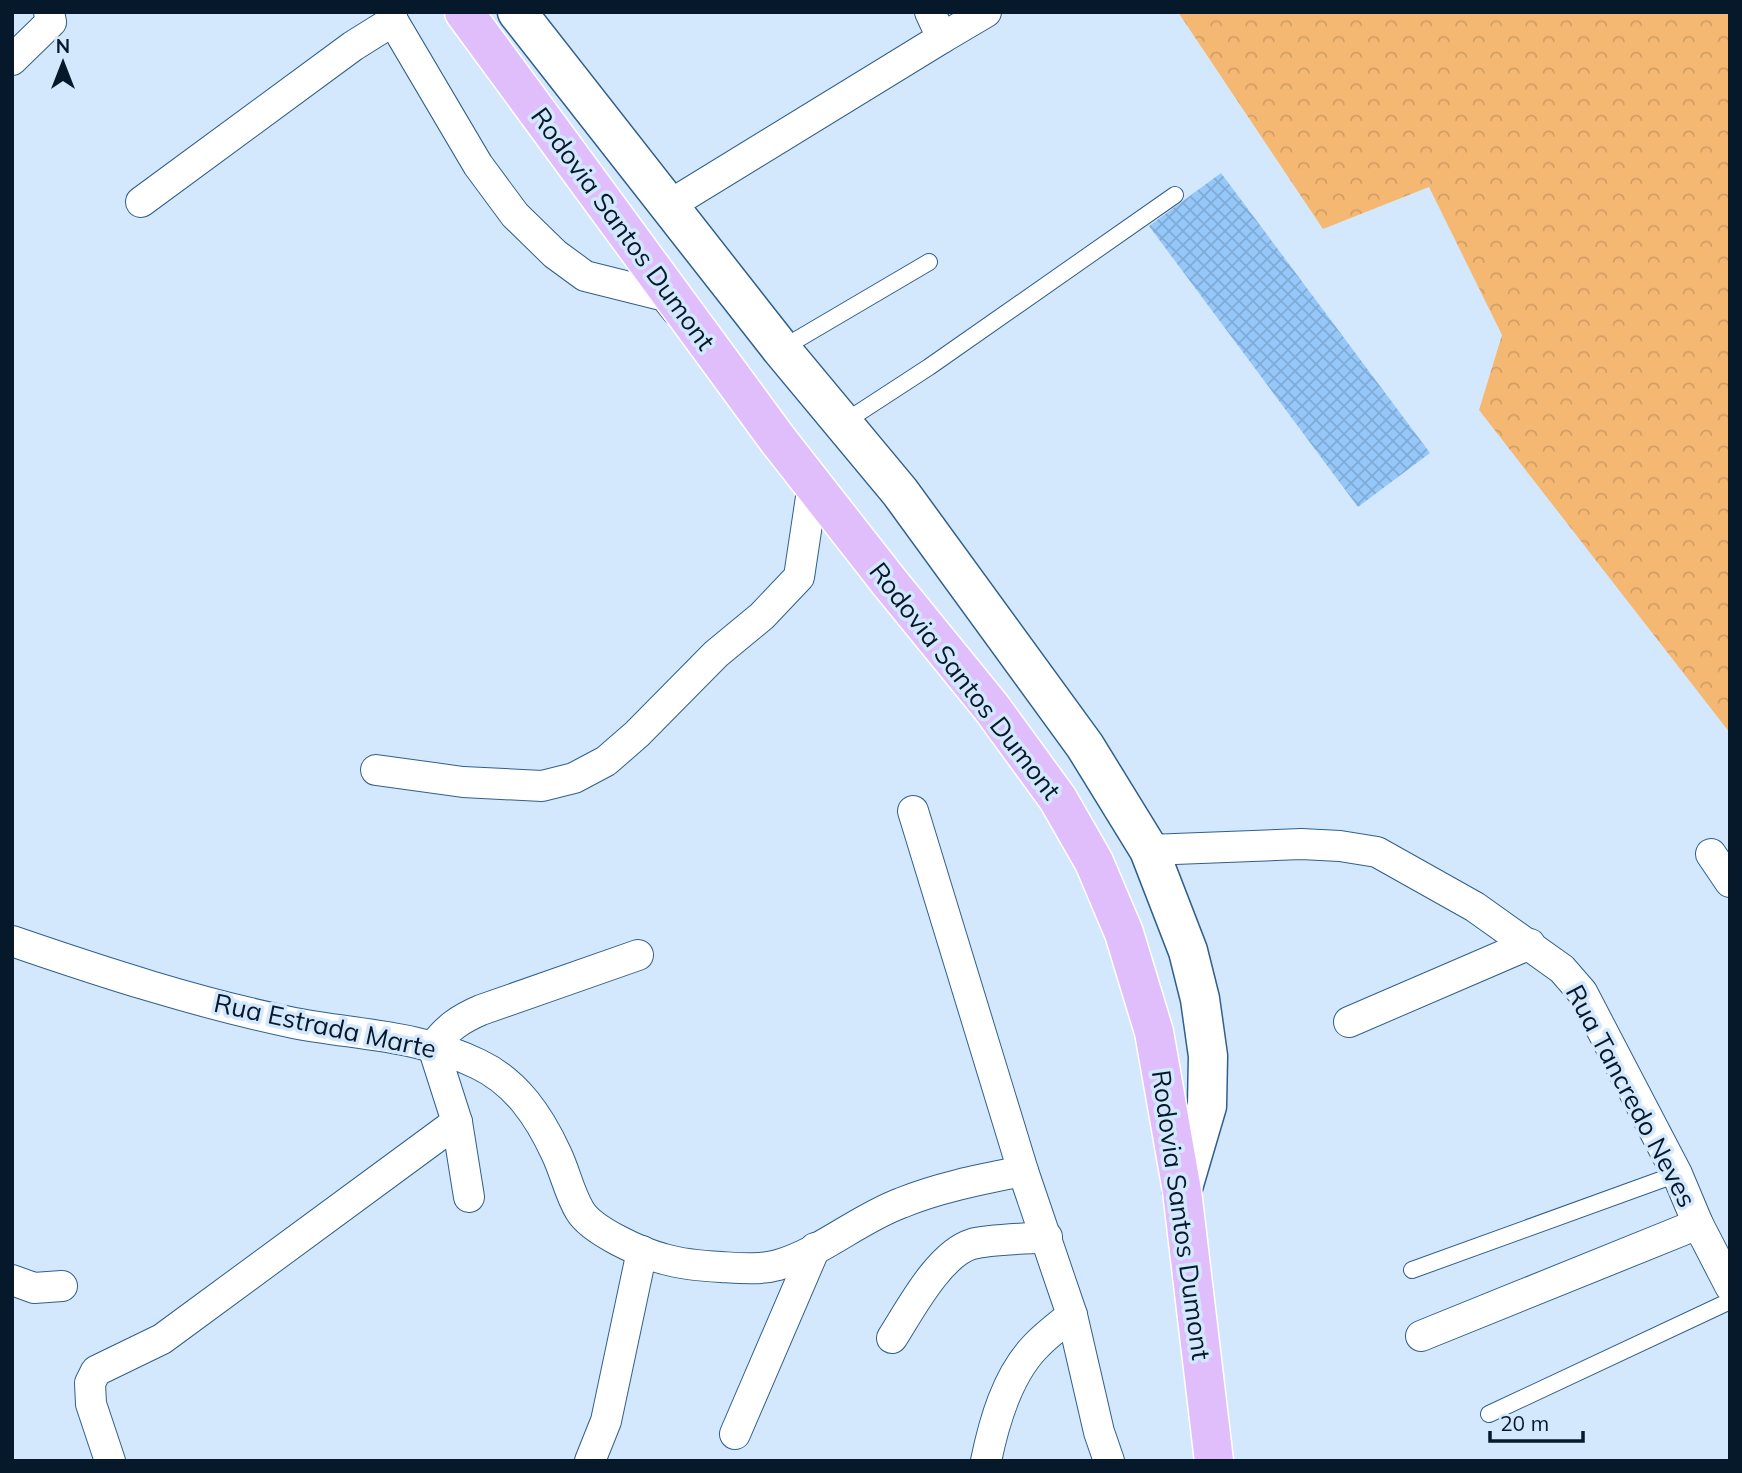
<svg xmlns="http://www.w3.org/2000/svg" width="1742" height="1473" font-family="Mulish,sans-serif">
  <defs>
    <pattern id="forest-crowns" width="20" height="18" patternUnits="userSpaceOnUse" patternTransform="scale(1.75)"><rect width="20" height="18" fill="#f5b873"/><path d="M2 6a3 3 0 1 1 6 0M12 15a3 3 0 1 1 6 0" fill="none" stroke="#d19e64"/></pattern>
    <pattern id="building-cross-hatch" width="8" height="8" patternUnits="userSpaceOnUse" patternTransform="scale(1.75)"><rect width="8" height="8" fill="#95c8f9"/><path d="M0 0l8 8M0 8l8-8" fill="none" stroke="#7fabd6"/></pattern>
  </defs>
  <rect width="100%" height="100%" fill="#d4e8fd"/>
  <!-- forest -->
  <polygon fill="url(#forest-crowns)" points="1178,12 1730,12 1730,733 1479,410 1502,335 1429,187 1323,229"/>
  <!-- building -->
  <polygon fill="url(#building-cross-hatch)" points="1221,173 1430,453 1358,507 1149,226"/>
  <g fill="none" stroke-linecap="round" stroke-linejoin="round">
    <defs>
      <g id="service">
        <polyline points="781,349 929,262"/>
        <polyline points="843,423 929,367 1175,195"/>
        <polyline points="1412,1270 1677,1174"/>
        <polyline points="1489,1414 1730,1301"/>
      </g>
      <g id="minor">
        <polyline points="391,12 393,21 478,165 515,215 555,254 585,276 665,296 677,311"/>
        <polyline points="942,38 986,12"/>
        <polyline points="12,60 51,22 49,12"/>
        <polyline points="141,202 353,46 393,21"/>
        <polyline points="668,206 942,38 930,12"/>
        <polyline points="376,770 463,782 542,786 574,778 606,761 637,734 716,654 762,616 799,577 813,484"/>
        <polyline points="913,811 1023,1171"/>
        <polyline points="1149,850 1301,844 1340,846 1377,852 1475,907 1562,969 1582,992 1677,1174 1698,1224 1730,1286"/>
        <polyline points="1711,854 1730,882"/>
        <path d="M12 941C105 973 198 1003 294 1023 356 1035 420 1035 478 1064 516 1082 539 1116 556 1153 565 1171 569 1193 580 1211 592 1231 641 1253 664 1259 681 1264 702 1266 721 1267 739 1268 760 1270 778 1265 822 1252 858 1219 901 1203 940 1187 983 1179 1023 1171L1072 1315 1099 1432 1109 1461"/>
        <polyline points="1349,1022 1530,944"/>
        <path d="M469 1197 457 1122 433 1047C447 1028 460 1019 481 1010L638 955"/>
        <polyline points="12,1280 34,1288 62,1286"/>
        <polyline points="1421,1336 1698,1224"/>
        <path d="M892 1338C910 1310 939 1254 972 1244 990 1239 1027 1239 1047 1237"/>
        <polyline points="735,1434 815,1248"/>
        <polyline points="110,1461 91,1404 90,1383 96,1371 162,1339 457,1122"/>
        <polyline points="590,1461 606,1421 642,1251"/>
        <path d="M986 1461C994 1422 1007 1376 1035 1347 1046 1335 1060 1325 1072 1315"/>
      </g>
      <polyline id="tertiary" points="517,12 781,349 900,492 1085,746 1149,850 1188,951 1200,999 1208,1056 1207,1106 1182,1191"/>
      <polyline id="trunk" points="464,12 778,440 890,583 991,707 1058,799 1094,862 1124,933 1154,1032 1182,1191 1214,1461"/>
    </defs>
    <!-- service casing -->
    <use href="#service" stroke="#305f8b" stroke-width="18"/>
    <!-- minor casing -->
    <use href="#minor" stroke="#305f8b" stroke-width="32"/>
    <!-- tertiary casing -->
    <use href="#tertiary" stroke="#305f8b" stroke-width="41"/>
    <!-- trunk casing -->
    <use href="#trunk" stroke="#fff" stroke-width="41"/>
    <!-- service -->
    <use href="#service" stroke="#fff" stroke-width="16"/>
    <!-- minor -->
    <use href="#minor" stroke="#fff" stroke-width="30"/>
    <!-- tertiary -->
    <use href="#tertiary" stroke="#fff" stroke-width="38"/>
    <!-- trunk -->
    <use href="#trunk" stroke="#e0befc" stroke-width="38"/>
  </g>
  <g text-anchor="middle" stroke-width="7" stroke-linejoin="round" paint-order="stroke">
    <!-- street labels -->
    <g font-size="26" fill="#06192b" stroke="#d4e8fd">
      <text transform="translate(623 229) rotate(54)" y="9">Rodovia Santos Dumont</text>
      <text transform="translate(965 681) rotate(52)" y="9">Rodovia Santos Dumont</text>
      <text transform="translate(325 1026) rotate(12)" y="9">Rua Estrada Marte</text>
      <text transform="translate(1631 1096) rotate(62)" y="9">Rua Tancredo Neves</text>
      <text transform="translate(1181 1215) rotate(82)" y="9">Rodovia Santos Dumont</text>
    </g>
  </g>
  <!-- border -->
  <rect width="1742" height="1473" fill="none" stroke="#06192b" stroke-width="28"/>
  <!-- north arrow -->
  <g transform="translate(63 63)" stroke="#d4e8fd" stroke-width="5" paint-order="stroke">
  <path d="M0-5L12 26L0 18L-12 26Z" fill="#06192b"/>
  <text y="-10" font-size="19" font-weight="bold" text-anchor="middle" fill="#06192b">N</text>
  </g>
  <!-- scale -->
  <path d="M1490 1431v10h93v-10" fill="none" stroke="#06192b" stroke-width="3.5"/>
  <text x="1500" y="1431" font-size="21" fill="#06192b" stroke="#d4e8fd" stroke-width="5" paint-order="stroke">20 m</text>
</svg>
